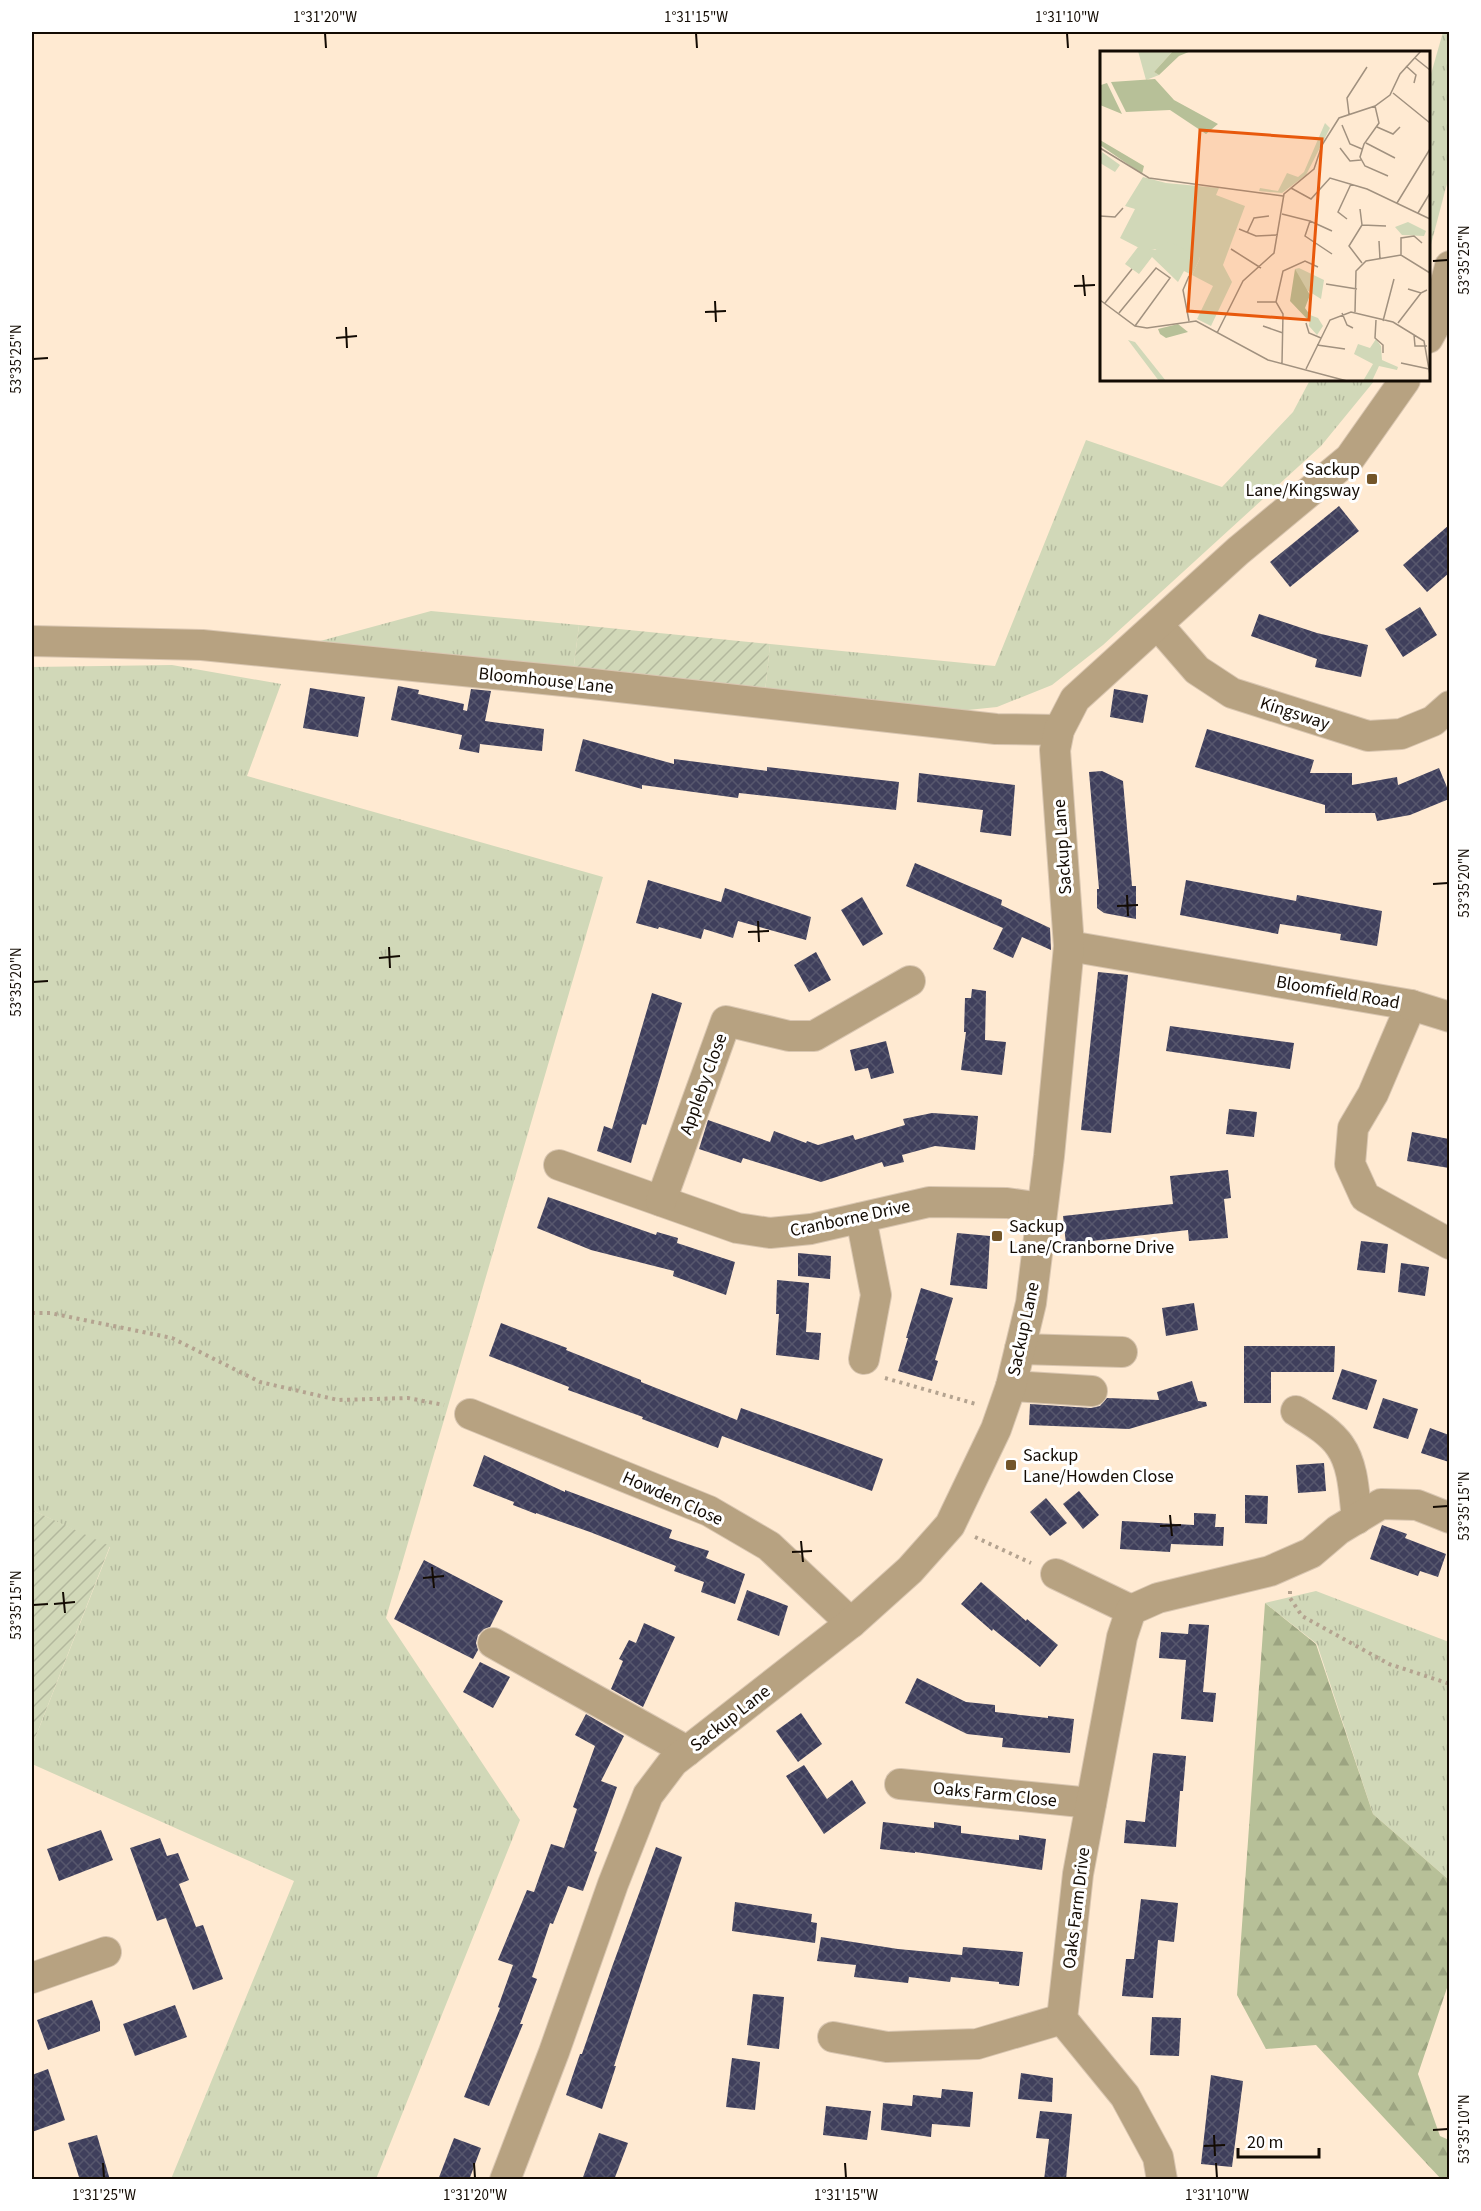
<svg xmlns="http://www.w3.org/2000/svg" width="1481" height="2211" font-family="'Source Sans 3',sans-serif">
  <defs>
    <pattern id="grass-tufts" width="24" height="20" patternUnits="userSpaceOnUse" patternTransform="scale(1.5)"><rect width="24" height="20" fill="#d1d8b8"/><path d="M3 7l-1-3M5 7V3M7 7l1-3M15 17l-1-3M17 17v-4M19 17l1-3" fill="none" stroke="#b3b89d"/></pattern>
    <pattern id="forest-firs" width="22" height="20" patternUnits="userSpaceOnUse" patternTransform="scale(1.5)"><rect width="22" height="20" fill="#b7c098"/><path d="M5 1l3.5 6h-7zM16 11l3.5 6h-7z" fill="#9ca481"/></pattern>
    <pattern id="garden-furrows" width="10" height="10" patternUnits="userSpaceOnUse" patternTransform="scale(1.5)"><rect width="10" height="10" fill="#d1d8b8"/><path d="M-1 1l2-2M0 10L10 0M9 11l2-2" fill="none" stroke="#b3b89d"/></pattern>
    <pattern id="building-cross-hatch" width="8" height="8" patternUnits="userSpaceOnUse" patternTransform="scale(1.5)"><rect width="8" height="8" fill="#3f3f5c"/><path d="M0 0l8 8M0 8l8-8" fill="none" stroke="#57576d"/></pattern>
  </defs>
  <rect width="100%" height="100%" fill="#ffead2"/>
  <!-- grass -->
  <g fill="url(#grass-tufts)">
    <polygon points="1443,32 1450,32 1449,176 1429,252 1429,81"/>
    <polygon points="1310,380 1375,380 1321,446 1103,645 1052,685 997,707 958,711 765,692 770,644 995,666 1086,440 1222,487 1293,412"/>
    <polygon points="431,611 579,625 573,673 298,647"/>
    <polygon points="172,665 281,684 247,776 603,877 386,1618 520,1820 376,2179 171,2179 294,1881 32,1764 32,1746 110,1547 32,1510 32,667"/>
    <polygon points="1316,1591 1449,1642 1449,1880 1373,1814 1317,1644 1265,1603"/>
  </g>
  <!-- forest -->
  <polygon fill="url(#forest-firs)" points="1265,1603 1316,1644 1373,1814 1449,1880 1449,1982 1418,2074 1440,2136 1449,2140 1449,2179 1441,2179 1316,2045 1266,2049 1237,1995"/>
  <!-- garden -->
  <g fill="url(#garden-furrows)">
    <polygon points="579,625 770,644 765,692 573,673"/>
    <polygon points="32,1510 110,1546 32,1746"/>
  </g>
  <!-- building -->
  <g fill="url(#building-cross-hatch)">
    <polygon points="1339,506 1359,531 1290,587 1270,562"/>
    <polygon points="1449,525 1449,573 1427,592 1403,565"/>
    <polygon points="1420,607 1437,635 1403,657 1385,629"/>
    <polygon points="1259,614 1317,633 1368,645 1361,677 1315,667 1317,659 1251,636"/>
    <polygon points="398,686 419,690 418,694 464,704 463,710 467,711 471,689 491,691 485,721 544,729 542,751 480,744 479,753 459,749 462,735 391,720"/>
    <polygon points="310,688 365,697 358,737 303,728"/>
    <polygon points="1114,689 1148,695 1143,723 1110,717"/>
    <polygon points="1207,729 1314,760 1310,773 1352,773 1352,785 1397,777 1398,785 1439,768 1449,792 1449,799 1410,815 1377,821 1375,813 1325,813 1325,805 1195,767"/>
    <polygon points="583,739 674,764 674,759 767,771 767,767 899,782 896,810 739,793 738,798 642,785 642,789 575,771"/>
    <polygon points="1102,771 1123,781 1132,886 1136,886 1136,919 1104,913 1097,908 1097,889 1099,889 1089,772"/>
    <polygon points="919,773 1015,785 1011,836 980,832 983,810 917,802"/>
    <polygon points="915,863 1002,900 1001,905 1050,928 1051,950 1022,937 1013,958 993,949 1003,928 906,886"/>
    <polygon points="648,880 721,902 725,888 811,917 806,940 738,921 733,938 704,929 701,939 659,927 658,929 636,923"/>
    <polygon points="1186,880 1296,901 1297,895 1382,911 1377,946 1340,940 1341,934 1311,929 1280,924 1278,934 1180,915"/>
    <polygon points="862,897 883,934 863,946 841,910"/>
    <polygon points="816,952 831,980 809,992 794,965"/>
    <polygon points="1098,972 1128,975 1111,1133 1081,1130"/>
    <polygon points="972,989 986,991 985,1040 1006,1042 1002,1075 961,1070 966,1032 964,1032 965,998 971,998"/>
    <polygon points="652,993 682,1003 646,1125 642,1124 631,1163 597,1151 604,1126 612,1129"/>
    <polygon points="1170,1026 1294,1043 1290,1069 1166,1051"/>
    <polygon points="886,1041 894,1073 871,1079 868,1068 855,1071 850,1050"/>
    <polygon points="1229,1109 1257,1112 1254,1137 1226,1134"/>
    <polygon points="932,1113 978,1116 975,1150 935,1146 902,1155 904,1162 884,1167 882,1162 821,1182 743,1158 741,1163 699,1149 708,1120 770,1142 774,1131 806,1143 807,1141 818,1145 853,1135 855,1140 905,1125 903,1119"/>
    <polygon points="1412,1132 1449,1139 1449,1168 1407,1161"/>
    <polygon points="1228,1170 1231,1198 1224,1199 1228,1238 1189,1241 1188,1230 1066,1244 1063,1216 1173,1204 1170,1176"/>
    <polygon points="548,1197 656,1235 657,1232 678,1238 677,1243 735,1262 726,1295 673,1276 674,1271 591,1250 537,1228"/>
    <polygon points="957,1233 990,1236 987,1289 950,1285"/>
    <polygon points="1361,1241 1388,1244 1385,1273 1357,1270"/>
    <polygon points="798,1253 831,1256 830,1279 798,1276"/>
    <polygon points="1401,1263 1429,1267 1425,1296 1398,1292"/>
    <polygon points="777,1280 809,1283 806,1332 821,1333 819,1360 776,1355 779,1314 776,1314"/>
    <polygon points="921,1288 953,1298 935,1360 938,1361 932,1381 898,1371 908,1338 906,1338"/>
    <polygon points="1194,1303 1198,1330 1166,1336 1162,1308"/>
    <polygon points="501,1323 567,1348 566,1350 641,1380 641,1382 737,1420 741,1408 883,1459 872,1491 722,1436 718,1448 642,1419 643,1417 568,1390 569,1387 489,1356"/>
    <polygon points="1244,1346 1335,1346 1334,1372 1271,1372 1271,1403 1244,1403"/>
    <polygon points="1342,1369 1377,1380 1367,1410 1332,1399"/>
    <polygon points="1192,1381 1198,1401 1206,1402 1207,1406 1129,1429 1029,1425 1030,1404 1091,1408 1100,1406 1107,1398 1159,1400 1157,1392"/>
    <polygon points="1383,1398 1418,1409 1408,1439 1373,1428"/>
    <polygon points="1430,1428 1449,1435 1449,1462 1421,1453"/>
    <polygon points="484,1455 565,1492 565,1490 672,1530 669,1538 709,1551 706,1558 745,1574 735,1604 701,1592 704,1582 674,1571 676,1566 590,1532 536,1513 536,1514 513,1505 514,1502 473,1486"/>
    <polygon points="1324,1463 1326,1491 1298,1493 1296,1465"/>
    <polygon points="1079,1491 1099,1515 1083,1529 1063,1504"/>
    <polygon points="1245,1495 1268,1496 1267,1524 1245,1523"/>
    <polygon points="1046,1498 1067,1523 1050,1536 1030,1512"/>
    <polygon points="1194,1513 1216,1514 1215,1527 1224,1527 1223,1546 1171,1544 1170,1552 1120,1549 1122,1521 1194,1525"/>
    <polygon points="1382,1525 1407,1534 1405,1538 1446,1554 1438,1577 1420,1571 1418,1576 1370,1559"/>
    <polygon points="424,1560 503,1601 490,1627 484,1629 478,1635 476,1643 478,1650 473,1659 394,1619"/>
    <polygon points="981,1582 1026,1621 1027,1619 1058,1645 1040,1667 993,1629 992,1631 961,1604"/>
    <polygon points="747,1590 788,1606 779,1636 737,1620"/>
    <polygon points="644,1623 675,1637 643,1707 611,1689 623,1661 619,1659 629,1640 636,1643"/>
    <polygon points="1189,1624 1209,1625 1203,1692 1216,1693 1213,1722 1181,1719 1186,1660 1159,1658 1161,1632 1188,1634"/>
    <polygon points="480,1662 510,1677 493,1708 463,1692"/>
    <polygon points="917,1678 966,1702 995,1705 995,1712 1048,1718 1048,1716 1074,1719 1070,1753 1002,1747 1003,1738 967,1734 905,1703"/>
    <polygon points="801,1713 822,1744 798,1762 776,1731"/>
    <polygon points="586,1714 624,1736 601,1781 617,1787 594,1851 597,1852 583,1891 568,1886 553,1924 550,1923 532,1977 537,1979 520,2024 523,2024 489,2106 464,2097 500,2008 498,2007 513,1965 498,1960 527,1890 534,1892 551,1844 564,1848 577,1809 573,1807 595,1746 575,1735"/>
    <polygon points="1153,1753 1186,1756 1183,1791 1180,1791 1176,1847 1124,1843 1126,1820 1145,1822"/>
    <polygon points="804,1765 827,1799 852,1780 866,1803 824,1834 786,1776"/>
    <polygon points="883,1822 934,1828 934,1822 961,1826 961,1833 1019,1840 1019,1835 1046,1839 1042,1870 915,1852 915,1853 880,1849"/>
    <polygon points="101,1830 113,1860 59,1881 47,1849"/>
    <polygon points="160,1838 167,1856 178,1853 189,1880 179,1884 196,1927 203,1925 223,1979 193,1990 166,1918 157,1921 130,1848"/>
    <polygon points="656,1847 682,1857 614,2066 616,2066 602,2109 566,2095 580,2054 582,2054 612,1967"/>
    <polygon points="1141,1899 1178,1903 1174,1942 1158,1940 1153,1998 1122,1996 1126,1959 1134,1959"/>
    <polygon points="735,1902 812,1914 811,1922 817,1923 815,1943 732,1931"/>
    <polygon points="821,1937 898,1949 962,1955 963,1947 1023,1952 1019,1986 999,1984 999,1982 951,1977 950,1982 909,1977 908,1983 854,1977 856,1965 817,1961"/>
    <polygon points="753,1994 784,1997 779,2049 747,2045"/>
    <polygon points="92,2000 100,2022 100,2031 48,2050 37,2020"/>
    <polygon points="175,2005 187,2037 135,2056 123,2024"/>
    <polygon points="1152,2017 1181,2018 1179,2056 1150,2055"/>
    <polygon points="732,2058 760,2062 755,2110 726,2107"/>
    <polygon points="48,2069 65,2120 32,2132 32,2075"/>
    <polygon points="1021,2073 1053,2078 1052,2102 1018,2099"/>
    <polygon points="1211,2075 1243,2081 1232,2167 1201,2164"/>
    <polygon points="942,2089 973,2092 970,2127 932,2124 931,2137 881,2130 883,2103 912,2106 913,2095 941,2098"/>
    <polygon points="826,2106 871,2111 867,2140 823,2135"/>
    <polygon points="1040,2111 1072,2114 1066,2180 1044,2180 1049,2139 1036,2138"/>
    <polygon points="599,2133 628,2143 614,2180 582,2180"/>
    <polygon points="97,2135 110,2180 80,2180 68,2143"/>
    <polygon points="454,2138 481,2148 469,2180 438,2180"/>
  </g>
  <g fill="none" stroke-linecap="round" stroke-linejoin="round">
    <defs>
      <g id="minor">
        <polyline points="1428,338 1434,327 1450,266"/>
        <polyline points="1158,625 1197,670 1232,693 1368,736 1401,734 1433,721 1450,706"/>
        <polyline points="32,641 202,645 583,683 996,729 1059,730"/>
        <polyline points="1069,946 1411,1005 1373,1094 1353,1128 1350,1164 1365,1197 1450,1244"/>
        <polyline points="1411,1005 1450,1017"/>
        <polyline points="559,1165 737,1228 770,1233 811,1229 929,1202 1007,1203 1042,1208"/>
        <polyline points="661,1201 726,1021 789,1036 814,1036 910,981"/>
        <polyline points="861,1218 876,1295 864,1359"/>
        <polyline points="1020,1349 1122,1352"/>
        <polyline points="1011,1386 1092,1391"/>
        <path d="M1296 1411C1310 1420 1330 1431 1340 1446 1354 1466 1354 1495 1357 1519"/>
        <polyline points="470,1414 709,1511 769,1546 851,1623"/>
        <polyline points="1056,1574 1131,1610"/>
        <polyline points="493,1643 687,1751"/>
        <polyline points="900,1784 1091,1803"/>
        <polyline points="32,1978 106,1952"/>
        <polyline points="833,2037 887,2047 977,2044 1062,2019"/>
        <polyline points="505,2180 554,2052 613,1884 648,1795 673,1762 851,1623 910,1570 950,1525 996,1429 1011,1386 1031,1303 1049,1156 1069,946 1055,750 1059,730 1075,699 1238,551 1350,458 1405,380"/>
        <polyline points="1162,2180 1158,2157 1125,2096 1062,2019 1078,1874 1122,1637 1131,1610 1158,1598 1270,1571 1311,1553 1338,1530 1381,1504 1417,1505 1450,1518"/>
      </g>
    </defs>
    <!-- minor casing -->
    <use href="#minor" stroke="#d9c6b1" stroke-width="32"/>
    <!-- path -->
    <g stroke="#b4a390" stroke-width="4" stroke-dasharray="3 4.5" stroke-linecap="butt">
      <polyline points="32,1313 50,1313 172,1338 260,1382 338,1400 408,1398 444,1405"/>
      <polyline points="885,1378 976,1404"/>
      <polyline points="975,1537 1031,1563"/>
      <polyline points="1290,1591 1290,1598 1302,1616 1389,1664 1450,1684"/>
    </g>
    <!-- minor -->
    <use href="#minor" stroke="#b7a281" stroke-width="30"/>
  </g>
  <!-- ticks -->
  <path fill="none" stroke="#130b03" stroke-width="2" d="M325 33 326 48M696 33 697 48M1067 33 1068 48M1433 261 1448 260M1083 275 1085 296M1074 286 1095 285M715 301 716 322M705 312 726 311M346 327 347 348M336 338 357 336M33 359 48 358M1433 884 1448 883M1127 895 1128 916M1117 906 1138 905M758 921 759 942M748 932 769 931M389 947 390 968M379 958 400 956M33 982 48 981M1433 1507 1448 1506M1170 1515 1172 1536M1160 1526 1181 1525M801 1541 803 1562M792 1552 812 1551M432 1567 434 1588M423 1578 444 1576M63 1592 65 1613M54 1604 75 1602M33 1605 48 1604M1433 2130 1448 2129M1214 2135 1215 2156M1204 2146 1225 2145M103 2163 104 2178M474 2163 475 2178M845 2163 846 2178M1216 2163 1217 2178"/>
  <!-- markers -->
  <g fill="#735529" stroke="#fff" stroke-width="2">
    <rect x="1366" y="473" width="12" height="12" rx="3"/>
    <rect x="991" y="1230" width="12" height="12" rx="3"/>
    <rect x="1005" y="1459" width="12" height="12" rx="3"/>
  </g>
  <g text-anchor="middle" stroke-width="6" stroke-linejoin="round" paint-order="stroke">
    <!-- poi labels -->
    <g font-size="18" fill="#130b03" stroke="#fff" text-anchor="start">
      <text x="1360" y="475" text-anchor="end">Sackup<tspan x="1360" dy="21">Lane/Kingsway</tspan></text>
      <text x="1009" y="1232">Sackup<tspan x="1009" dy="21">Lane/Cranborne Drive</tspan></text>
      <text x="1023" y="1461">Sackup<tspan x="1023" dy="21">Lane/Howden Close</tspan></text>
    </g>
    <!-- street labels -->
    <g font-size="18" fill="#130b03" stroke="#fff">
      <text transform="translate(546 680) rotate(6)" y="6">Bloomhouse Lane</text>
      <text transform="translate(1295 713) rotate(18)" y="6">Kingsway</text>
      <text transform="translate(1062 847) rotate(-94)" y="6">Sackup Lane</text>
      <text transform="translate(1338 992) rotate(10)" y="6">Bloomfield Road</text>
      <text transform="translate(703 1084) rotate(-70)" y="6">Appleby Close</text>
      <text transform="translate(850 1218) rotate(-12)" y="6">Cranborne Drive</text>
      <text transform="translate(1023 1329) rotate(-78)" y="6">Sackup Lane</text>
      <text transform="translate(673 1498) rotate(24)" y="6">Howden Close</text>
      <text transform="translate(730 1718) rotate(-38)" y="6">Sackup Lane</text>
      <text transform="translate(995 1794) rotate(6)" y="6">Oaks Farm Close</text>
      <text transform="translate(1076 1908) rotate(-83)" y="6">Oaks Farm Drive</text>
    </g>
  </g>
  <!-- overview -->
  <g transform="translate(1100 51)">
    <rect width="330" height="330" fill="#ffead2"/>
    <path d="M38 0H73L54 21 59 24 46 29ZM225 72 230 77 206 124 182 142 159 140 160 137 178 140 187 122 198 126 204 121ZM2 101 20 114 15 121 0 112ZM43 126 66 132 119 137 116 144 145 155 123 214 132 231 111 275 97 268 113 235 92 224 100 207 63 197 45 200 20 187 35 158 25 155ZM308 171 326 180 324 185 302 184 295 176ZM199 217 224 229 221 248 202 236 195 218ZM210 264 218 267 223 275 217 284 209 275ZM276 288 281 295 282 309 298 316 297 319 279 315 272 330H263L273 313 254 303 258 293 270 297ZM28 289 35 291 66 330H59Z" fill="#d1d8b8"/>
    <path d="M73 0H91L79 5 59 24 54 21ZM55 28 74 49 118 73 106 83 70 59 26 61 11 31ZM7 32 22 63 0 54 1 34ZM0 89 44 115 42 123 0 94ZM195 218 210 244 205 257 210 264 208 269 190 250ZM78 273 88 281 66 287 60 283 58 278Z" fill="#b7c098"/>
    <path d="M69 190 100 207 92 224 84 220 78 231 52 206 39 223 25 213 38 196 55 199Z" fill="#d1d8b8"/>
    <path fill="none" stroke="#a1917f" stroke-width="1.5" d="M315 7 330 19M306 15 316 24 314 32M293 42 330 72M275 55 279 72 264 93 260 106 265 115 288 125M249 63 247 47 267 16M242 74 250 93 262 98M277 76 293 83 300 76M266 92 295 107M0 97 49 127 183 145M240 97 250 110 261 109M191 137 211 148 230 127 267 138 330 168M297 152 330 98M260 158 262 174 249 195 262 212M318 162 330 142M182 163 210 170 205 185 232 203M0 165 15 166 23 157M247 168 238 161 251 133M210 170 232 180M262 174 286 175M139 178 156 185 178 184M147 182 154 167 169 165M279 190 280 208M131 198 161 217M301 204V187L314 185 322 192M89 225 83 239 89 270M226 233 257 238M308 238 321 242 327 239M0 249 35 275 47 277 96 270 168 309 247 330M157 251H176M5 252 32 218M255 261 256 220 266 210 301 204 330 222M19 262 56 217 70 227 35 275M242 262 247 274 253 277M276 269 275 287 283 294V302M283 270 294 228M206 272 209 282 221 287M298 272 321 242M163 275 183 282M117 282 143 230 174 202 184 143 214 118 222 94 239 67 275 55 290 44 300 23 321 0M314 284 315 295H327M217 294 245 298M182 312 183 263 176 251 183 220 205 210 218 216M301 312 329 318M206 318 230 269 251 261 293 271 324 290 330 324"/>
    <path fill="#e8590c" fill-opacity="0.15" stroke="#e8590c" stroke-width="3" d="M100 79 222 88 209 269 88 260Z"/>
    <rect width="330" height="330" fill="none" stroke="#130b03" stroke-width="3"/>
  </g>
  <!-- border -->
  <rect width="1481" height="2211" fill="none" stroke="#ffffff" stroke-width="66"/>
  <!-- scale -->
  <path d="M1238 2148v9h81v-9" fill="none" stroke="#130b03" stroke-width="3"/>
  <text x="1247" y="2148" font-size="18" fill="#130b03" stroke="#ffffff" stroke-width="4.5" paint-order="stroke">20 m</text>
  <rect x="33" y="33" width="1415" height="2145" fill="none" stroke="#130b03" stroke-width="2"/>
  <g font-size="15" text-anchor="middle" fill="#130b03">
    <text x="325" y="22">1°31'20"W</text>
    <text x="696" y="22">1°31'15"W</text>
    <text x="1067" y="22">1°31'10"W</text>
    <text transform="translate(1464 260) rotate(-90)" y="5">53°35'25"N</text>
    <text transform="translate(16 359) rotate(-90)" y="5">53°35'25"N</text>
    <text transform="translate(1464 883) rotate(-90)" y="5">53°35'20"N</text>
    <text transform="translate(16 982) rotate(-90)" y="5">53°35'20"N</text>
    <text transform="translate(1464 1506) rotate(-90)" y="5">53°35'15"N</text>
    <text transform="translate(16 1605) rotate(-90)" y="5">53°35'15"N</text>
    <text transform="translate(1464 2129) rotate(-90)" y="5">53°35'10"N</text>
    <text x="104" y="2200">1°31'25"W</text>
    <text x="475" y="2200">1°31'20"W</text>
    <text x="846" y="2200">1°31'15"W</text>
    <text x="1217" y="2200">1°31'10"W</text>
  </g>
</svg>
